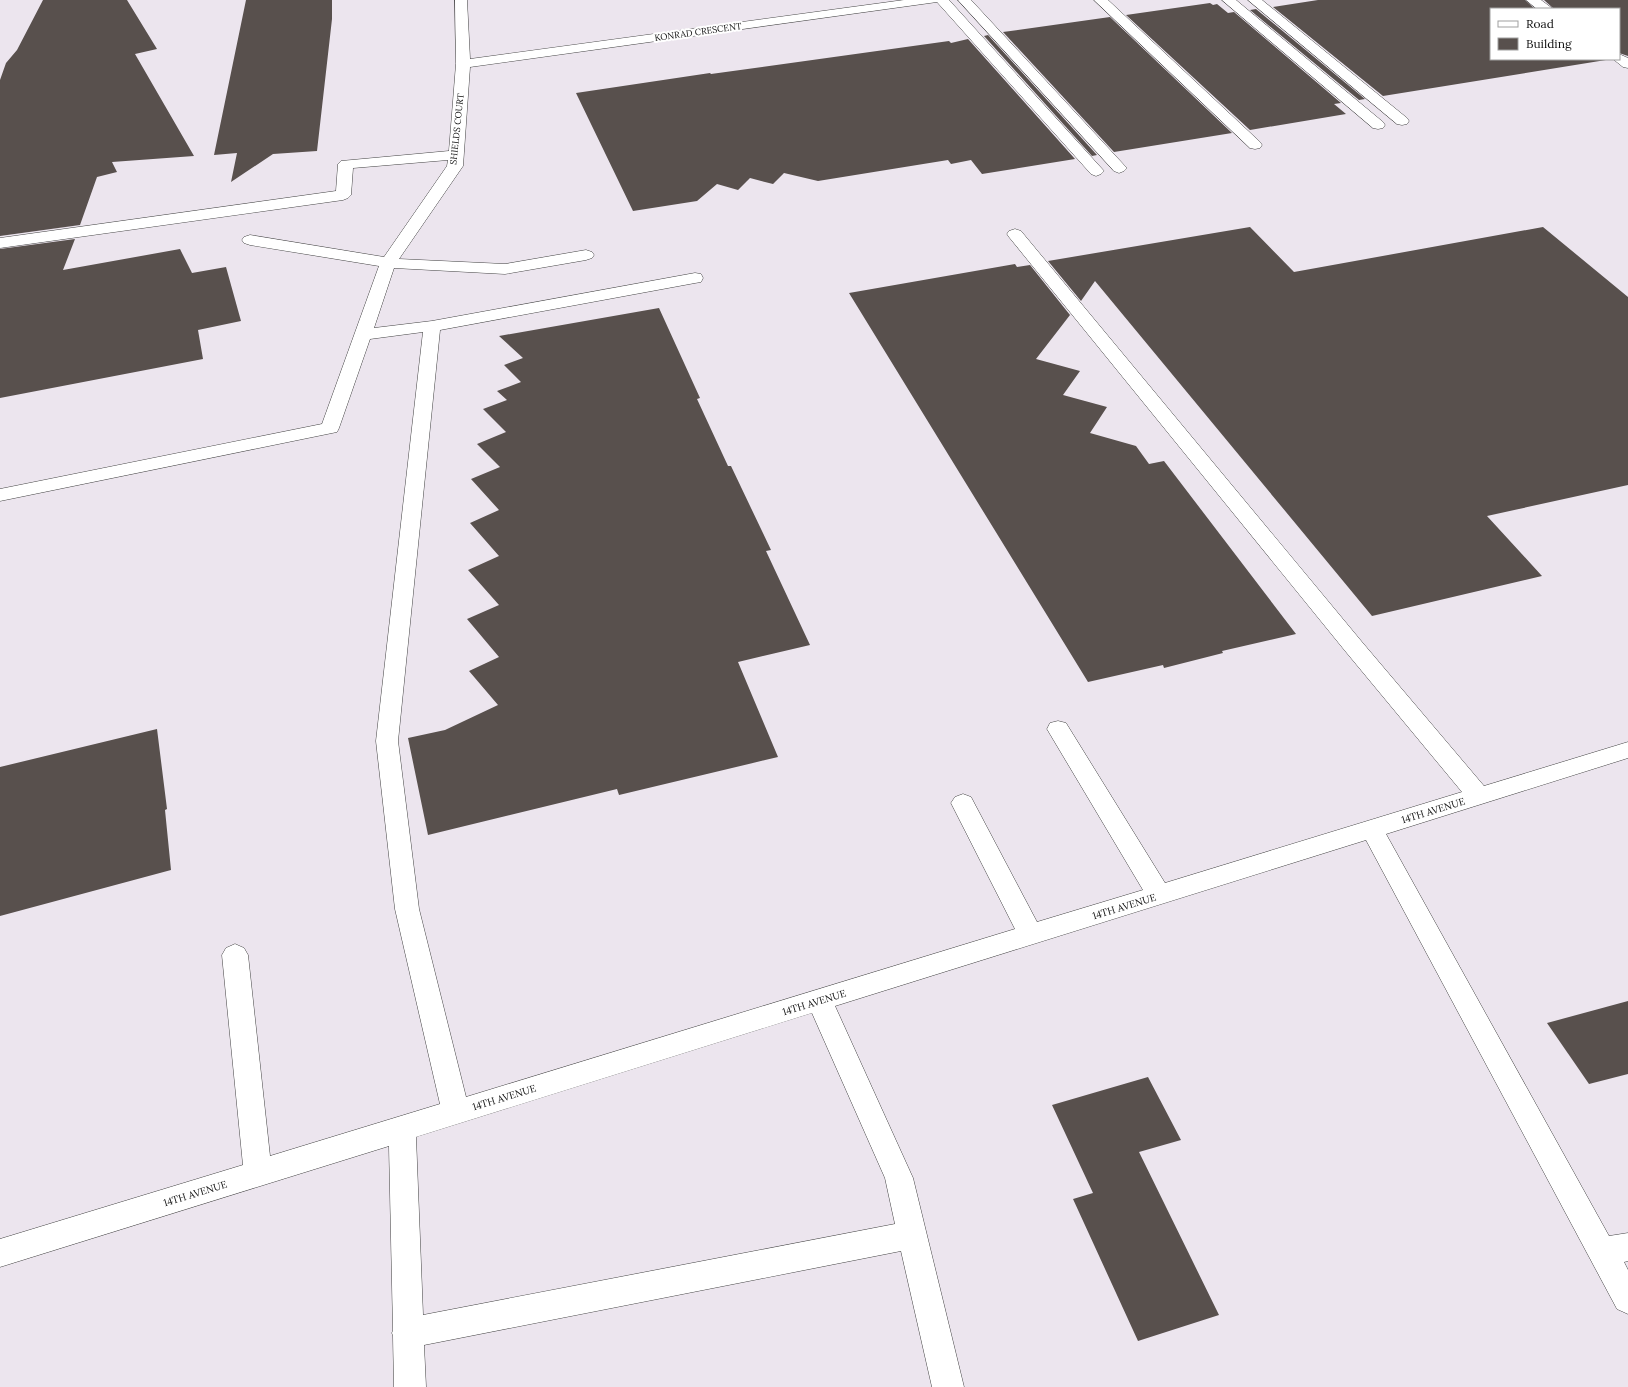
<svg xmlns="http://www.w3.org/2000/svg" width="1628" height="1387" font-family="Lora,serif">
  <rect width="100%" height="100%" fill="#fefbf4"/>
  <!-- industrial -->
  <path fill="#ece5ee" fill-rule="evenodd" d="M0 0H1628V1387H0ZM1491 9H1619V59H1491Z"/>
  <!-- building -->
  <g fill="#58504d">
    <polygon points="43,0 127,0 157,49 135,54 194,156 112,162 117,172 97,177 80,225 0,236 0,80 6,63 17,50"/>
    <polygon points="246,0 332,0 332,19 317,151 273,154 231,182 237,153 214,155"/>
    <polygon points="1318,0 1525,0 1535,9 1491,9 1491,59 1612,59 1383,96 1273,7"/>
    <polygon points="1544,0 1628,0 1628,56 1619,53 1619,9 1554,9"/>
    <polygon points="1210,3 1213,5 1217,4 1228,13 1234,12 1341,103 1334,104 1346,114 1250,130 1126,15"/>
    <polygon points="1256,9 1365,99 1359,100 1250,10"/>
    <polygon points="1110,17 1232,133 1114,152 1003,32"/>
    <polygon points="988,35 1097,155 1092,156 984,36"/>
    <polygon points="968,39 1075,159 982,174 971,160 951,164 948,160 818,181 784,173 773,184 750,178 738,190 717,184 697,201 633,211 576,93 710,73 711,74 949,41 951,43"/>
    <polygon points="1250,227 1294,272 1543,227 1628,297 1628,485 1487,516 1542,576 1372,616 1095,281 1081,301 1048,261"/>
    <polygon points="75,239 63,270 180,249 192,273 226,267 241,321 198,330 203,359 0,398 0,249"/>
    <polygon points="1015,264 1017,267 1030,265 1070,315 1036,359 1080,371 1063,395 1107,407 1090,433 1136,446 1149,464 1164,461 1296,634 1222,651 1223,653 1164,668 1163,665 1088,682 849,293"/>
    <polygon points="659,308 700,398 697,399 728,466 731,466 771,550 766,551 810,645 738,662 778,757 619,795 617,789 428,835 408,738 445,730 498,705 469,671 499,657 467,619 499,605 468,570 499,556 470,523 499,510 471,479 500,467 477,444 506,432 483,409 507,400 497,391 521,382 504,365 523,358 499,336"/>
    <polygon points="157,729 167,809 165,810 171,870 0,916 0,767"/>
    <polygon points="1628,1001 1628,1074 1589,1084 1547,1023"/>
    <polygon points="1148,1077 1181,1140 1139,1152 1219,1315 1138,1341 1073,1199 1093,1193 1052,1105"/>
  </g>
  <g fill="none" stroke-linecap="round" stroke-linejoin="round">
    <defs>
      <g id="minor">
        <path d="M455 0H467L470 59 904 0H949L1104 171 1101 174 1096 176 1091 174 937 2 470 67 463 166 399 259 505 264 586 250 592 252 594 255 592 258 586 260 505 274 394 268 374 328 432 321 695 273 701 274 703 278 701 282 695 283 440 330 398 741 419 909 466 1097 1015 929 951 803 955 797 963 794 971 797 1037 922 1143 890 1047 729 1050 723 1058 721 1066 723 1165 883 1462 792 1346 652 1009 237 1007 234 1009 231 1015 229 1021 231 1362 642 1484 786 1628 742V758L1386 834 1609 1236 1628 1233V1261L1624 1262 1628 1270V1314L1617 1309 1366 840 835 1006 913 1178 964 1387H932L901 1251 424 1345 426 1387H394L393 1336 392 1333 393 1330 389 1146 0 1267V1239L243 1165 222 955 226 948 235 944 244 948 248 955 270 1156 440 1104 395 909 376 741 423 332 370 339 339 428 337 432 0 501V489L322 424 379 266 250 245 244 243 242 240 244 237 250 235 384 257 447 166 448 160 353 168 351 195 348 198 343 200 0 248V238L336 191 338 164 341 161 449 151 456 64ZM812 1013 885 1178 895 1224 423 1315 416 1137Z"/>
        <polygon points="958,0 971,0 1124,165 1127,168 1124,171 1119,173 1114,171"/>
        <polygon points="1094,0 1108,0 1260,142 1262,145 1260,148 1255,149 1250,148"/>
        <polygon points="1222,0 1236,0 1383,122 1385,125 1383,128 1378,129 1373,128"/>
        <polygon points="1248,0 1262,0 1407,118 1409,121 1407,124 1402,125 1397,124"/>
        <polygon points="1526,0 1541,0 1553,9 1537,9"/>
        <polygon points="1619,54 1628,58 1628,68 1623,67 1613,59 1619,59"/>
      </g>
    </defs>
    <!-- minor casing -->
    <use href="#minor" stroke="#434343" stroke-width="1"/>
    <!-- minor -->
    <use href="#minor" fill="#fff" fill-rule="evenodd"/>
  </g>
  <g text-anchor="middle" stroke-width="4" stroke-linejoin="round" paint-order="stroke">
    <!-- far-street labels -->
    <g font-size="9" fill="#101010" stroke="#fff">
      <text transform="translate(698 32) rotate(-8)" y="3">KONRAD CRESCENT</text>
      <text transform="translate(457 129) rotate(-84)" y="3">SHIELDS COURT</text>
    </g>
    <!-- street labels -->
    <g font-size="10" fill="#101010" stroke="#fff">
      <text transform="translate(1433 810) rotate(-17)" y="4">14TH AVENUE</text>
      <text transform="translate(1124 906) rotate(-17)" y="4">14TH AVENUE</text>
      <text transform="translate(814 1002) rotate(-17)" y="4">14TH AVENUE</text>
      <text transform="translate(504 1097) rotate(-17)" y="4">14TH AVENUE</text>
      <text transform="translate(195 1193) rotate(-17)" y="4">14TH AVENUE</text>
    </g>
  </g>
  <!-- legend -->
  <rect x="1490" y="8" width="130" height="52" fill="#ffffff" stroke="#9f9f9f"/>
  <rect x="1498" y="21" width="20" height="6" fill="#ffffff" stroke="#9f9f9f"/>
  <text x="1526" y="28" font-size="12" fill="#101010">Road</text>
  <rect x="1498" y="38" width="20" height="12" fill="#58504d" stroke="#9f9f9f"/>
  <text x="1526" y="48" font-size="12" fill="#101010">Building</text>
</svg>
